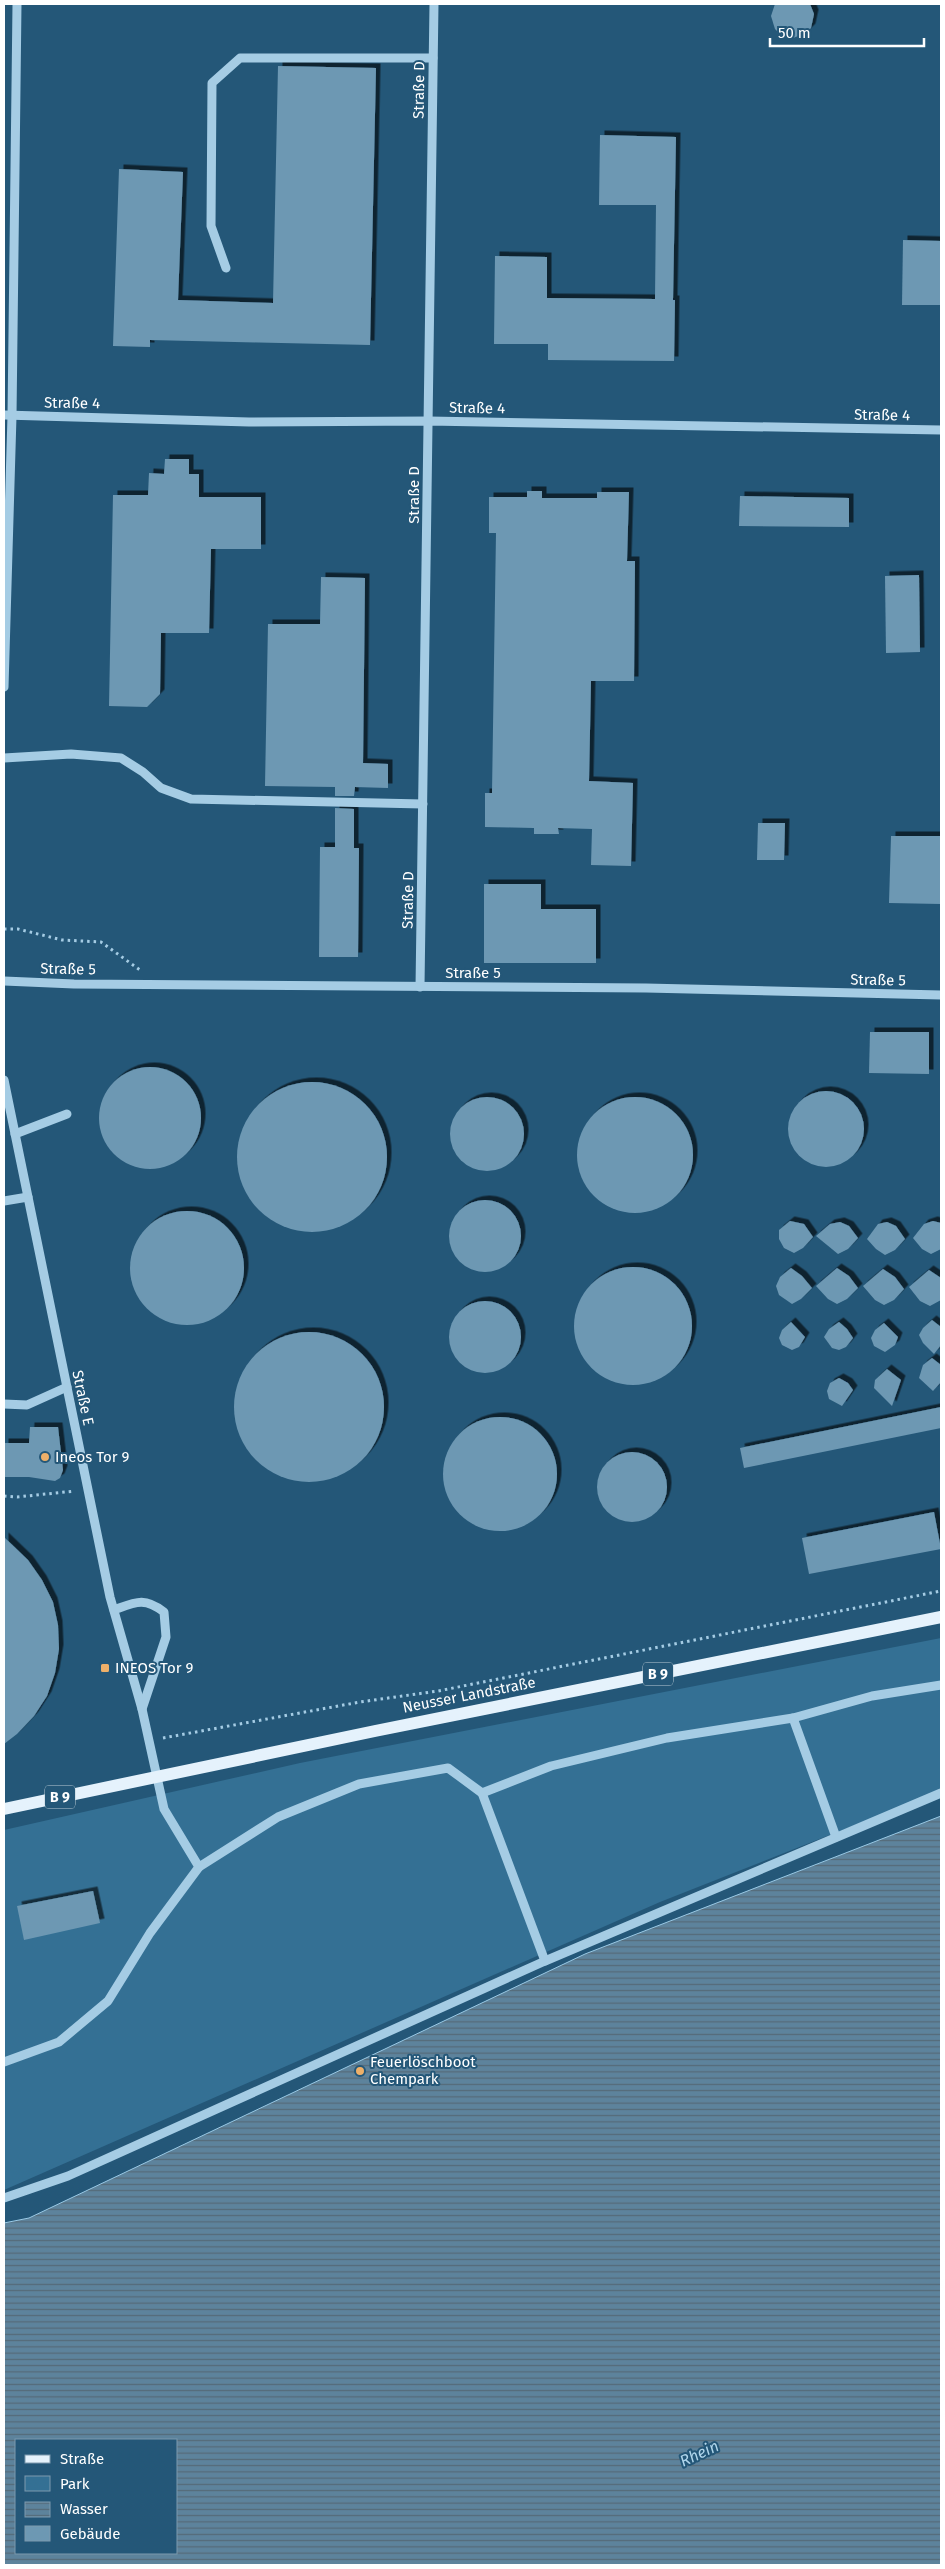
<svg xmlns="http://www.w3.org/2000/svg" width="945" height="2569" font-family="'Fira Sans',sans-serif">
  <defs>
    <pattern id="water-rules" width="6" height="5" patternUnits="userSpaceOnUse" patternTransform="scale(1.25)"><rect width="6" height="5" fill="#5d839c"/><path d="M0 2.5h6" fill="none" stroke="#556a78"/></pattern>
    <filter id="shadow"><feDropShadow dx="4.5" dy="-4.5" stdDeviation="0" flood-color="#0009"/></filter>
  </defs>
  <rect width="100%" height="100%" fill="#245778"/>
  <!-- green -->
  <polygon fill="#347094" points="941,1638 941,1791 660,1902 4,2190 4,1830 300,1763"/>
  <!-- water -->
  <path fill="url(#water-rules)" stroke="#99c9e5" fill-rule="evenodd" d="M941 1816V2565H4V2223L29 2218 585 1954ZM16 2440H176V2553H16Z"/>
  <!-- building -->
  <g fill="#6d98b3" filter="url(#shadow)">
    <polygon points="775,4 810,4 814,14 811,28 806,33 793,38 780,34 775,29 771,16"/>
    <polygon points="278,66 376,68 370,345 150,340 150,347 113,346 119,169 183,172 178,300 273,303"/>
    <polygon points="600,135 676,137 673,300 675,300 674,361 548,360 548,344 494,344 495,256 547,257 547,298 655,299 656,205 599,205"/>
    <polygon points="903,240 941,241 941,305 902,305"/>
    <polygon points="165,459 189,459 189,474 199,474 199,497 261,497 261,549 211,549 209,633 161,633 160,694 147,707 109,706 113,495 148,495 149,473 164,474"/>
    <polygon points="527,491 542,491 542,498 597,498 597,492 629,492 627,561 635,561 634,681 591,681 589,781 633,783 631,866 591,865 592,829 558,828 559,834 534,834 534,828 485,827 485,793 492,793 496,533 489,533 489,497 527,497"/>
    <polygon points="740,496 849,498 849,527 739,526"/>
    <polygon points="919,575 920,652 886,653 885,576"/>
    <polygon points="321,577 365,578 363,763 388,764 388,788 355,787 354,796 335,796 335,787 265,786 268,624 320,624"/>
    <polygon points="335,808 354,809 354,848 359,848 358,957 319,957 320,847 335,847"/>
    <polygon points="758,823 785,823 784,860 757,860"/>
    <polygon points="891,836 941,836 941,904 889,903"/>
    <polygon points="484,884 541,884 541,909 596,909 596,963 484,963"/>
    <polygon points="870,1032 929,1032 929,1074 869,1073"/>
    <circle cx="150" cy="1118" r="51"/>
    <circle cx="312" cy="1157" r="75"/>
    <circle cx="826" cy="1129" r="38"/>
    <circle cx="635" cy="1155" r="58"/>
    <circle cx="487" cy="1134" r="37"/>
    <circle cx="485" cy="1236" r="36"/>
    <circle cx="187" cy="1268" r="57"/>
    <polygon points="790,1221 804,1224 813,1237 803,1248 794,1253 784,1248 779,1239 779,1230"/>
    <polygon points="933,1221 941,1223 941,1249 931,1254 922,1249 913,1238 924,1224"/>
    <polygon points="840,1222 849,1226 858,1238 848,1249 838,1254 816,1236 830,1224"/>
    <polygon points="887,1222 896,1226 905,1239 895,1250 885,1255 876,1249 867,1239 878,1224"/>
    <circle cx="633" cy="1326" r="59"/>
    <polygon points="791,1268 802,1276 812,1288 801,1299 792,1304 779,1295 776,1286 780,1277"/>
    <polygon points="837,1268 849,1276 858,1288 847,1299 837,1304 828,1299 816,1286"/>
    <polygon points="883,1269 895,1277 904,1289 894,1300 884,1305 875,1300 863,1286"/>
    <polygon points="929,1270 941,1278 941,1300 930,1306 920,1301 909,1287"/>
    <circle cx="485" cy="1337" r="36"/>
    <polygon points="932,1320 941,1327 941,1345 934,1354 923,1343 919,1335 923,1328"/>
    <polygon points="791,1322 805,1337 799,1347 792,1350 782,1345 779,1338 782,1330"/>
    <polygon points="839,1322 847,1329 853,1338 846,1347 839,1350 832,1348 824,1337 829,1329"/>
    <polygon points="884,1323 898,1337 895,1345 885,1352 874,1346 871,1338 875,1330"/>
    <circle cx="309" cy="1407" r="75"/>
    <polygon points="932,1358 941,1365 941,1382 933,1391 919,1378 923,1365"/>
    <polygon points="887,1369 901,1380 892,1406 874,1388 875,1380"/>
    <polygon points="839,1378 848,1383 853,1390 842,1406 829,1399 827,1391 830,1383"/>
    <polygon points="941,1407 941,1428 744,1468 740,1448"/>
    <circle cx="500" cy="1474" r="57"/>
    <polygon points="30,1427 58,1427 63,1470 60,1478 55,1481 29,1477 4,1477 4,1443 29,1443"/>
    <circle cx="632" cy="1487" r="35"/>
    <polygon points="934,1512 941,1549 809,1574 802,1538"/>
    <polygon points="4,1537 28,1560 42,1580 53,1602 58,1625 59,1649 55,1673 47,1696 34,1716 17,1734 4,1744"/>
    <polygon points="93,1891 100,1923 24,1940 17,1906"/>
  </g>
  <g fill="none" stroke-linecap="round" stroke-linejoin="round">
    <!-- path -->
    <g stroke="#a5cce4" stroke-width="3" stroke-dasharray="2.5 4" stroke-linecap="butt">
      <polyline points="4,929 18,929 62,940 101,942 140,970"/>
      <polyline points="4,1496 17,1497 75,1491"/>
      <polyline points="163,1738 360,1702 438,1691 941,1591"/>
    </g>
    <!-- minor -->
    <g stroke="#a5cce4" stroke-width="9">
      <polyline points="226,268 211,226 212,83 240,58 433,58"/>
      <polyline points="4,415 249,422 429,421 941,430"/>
      <polyline points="4,687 12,416 17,4"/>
      <polyline points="4,758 71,754 121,758 143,772 161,788 191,799 423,804"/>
      <polyline points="4,981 74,984 646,988 941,995"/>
      <polyline points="420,987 434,4"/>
      <polyline points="4,1080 110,1597 142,1709 164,1809 199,1867 150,1933 108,2001 59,2042 4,2062"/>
      <polyline points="15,1134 67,1114"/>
      <polyline points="4,1201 28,1197"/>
      <polyline points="4,1404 27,1405 67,1387"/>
      <path d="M114 1610C136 1602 144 1597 164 1612L166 1637 142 1709"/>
      <polyline points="793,1718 836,1837"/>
      <polyline points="482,1793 551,1766 667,1738 793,1718 872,1696 941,1685"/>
      <polyline points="199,1867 278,1817 359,1784 448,1768 482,1793 545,1961"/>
      <polyline points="4,2198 68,2176 545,1961 941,1793"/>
    </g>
    <!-- major -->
    <polyline stroke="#e5f2fc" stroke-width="12" points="4,1809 375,1731 941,1617"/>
  </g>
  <!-- markers -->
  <g fill="#eeb069" stroke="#245778" stroke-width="2">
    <circle cx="45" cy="1457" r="5"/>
    <rect x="100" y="1663" width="10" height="10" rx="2.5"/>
    <circle cx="360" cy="2071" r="5"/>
  </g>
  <g text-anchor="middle" stroke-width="4" stroke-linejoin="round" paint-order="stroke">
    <!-- shield labels -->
    <g fill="#245778" stroke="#bdcdd6" stroke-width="1">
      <rect x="643" y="1662.5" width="30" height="23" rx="4"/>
      <rect x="45" y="1785.5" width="30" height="23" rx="4"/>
    </g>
    <g font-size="14" font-weight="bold" fill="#fff">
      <text x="658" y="1679">B 9</text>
      <text x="60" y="1802">B 9</text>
    </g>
    <!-- street labels -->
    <g font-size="15" fill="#fff" stroke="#245778">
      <text transform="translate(419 90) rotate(-89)" y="5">Straße D</text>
      <text transform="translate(72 403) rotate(1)" y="5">Straße 4</text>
      <text transform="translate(477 408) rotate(1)" y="5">Straße 4</text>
      <text transform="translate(882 415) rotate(1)" y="5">Straße 4</text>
      <text transform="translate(414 495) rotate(-90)" y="5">Straße D</text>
      <text transform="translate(408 900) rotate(-89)" y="5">Straße D</text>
      <text transform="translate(68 969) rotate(1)" y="5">Straße 5</text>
      <text x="473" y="978">Straße 5</text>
      <text transform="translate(878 980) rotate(1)" y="5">Straße 5</text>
      <text transform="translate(83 1398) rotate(78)" y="5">Straße E</text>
      <text transform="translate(469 1695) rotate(-11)" y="5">Neusser Landstraße</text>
    </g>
    <!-- poi labels -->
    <g font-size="15" fill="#fff" stroke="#245778" text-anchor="start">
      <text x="55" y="1462">Ineos Tor 9</text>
      <text x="115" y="1673">INEOS Tor 9</text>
      <text x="370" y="2067">Feuerlöschboot<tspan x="370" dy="17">Chempark</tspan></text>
    </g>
    <!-- water labels -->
    <g font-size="16" font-style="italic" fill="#b0d6ec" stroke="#245778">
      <text transform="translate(699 2453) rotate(-25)" y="6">Rhein</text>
    </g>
  </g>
  <!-- border -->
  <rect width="945" height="2569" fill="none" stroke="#ffffff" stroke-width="10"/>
  <!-- legend -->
  <rect x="15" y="2439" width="162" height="115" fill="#245778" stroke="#7c9aae"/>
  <rect x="25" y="2455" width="25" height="8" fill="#e5f2fc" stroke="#7c9aae"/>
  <text x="60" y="2464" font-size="15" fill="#ffffff">Straße</text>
  <rect x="25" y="2476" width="25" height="15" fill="#347094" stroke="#7c9aae"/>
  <text x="60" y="2489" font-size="15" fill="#ffffff">Park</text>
  <rect x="25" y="2502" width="25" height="15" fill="url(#water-rules)" stroke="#7c9aae"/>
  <text x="60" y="2514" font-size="15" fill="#ffffff">Wasser</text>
  <rect x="25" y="2526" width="25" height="15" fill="#6d98b3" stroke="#7c9aae"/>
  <text x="60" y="2539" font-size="15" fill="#ffffff">Gebäude</text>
  <!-- scale -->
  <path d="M770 38v8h154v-8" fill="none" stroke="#ffffff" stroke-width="2.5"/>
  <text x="778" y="38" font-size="15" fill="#ffffff" stroke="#245778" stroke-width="4" paint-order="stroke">50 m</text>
</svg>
